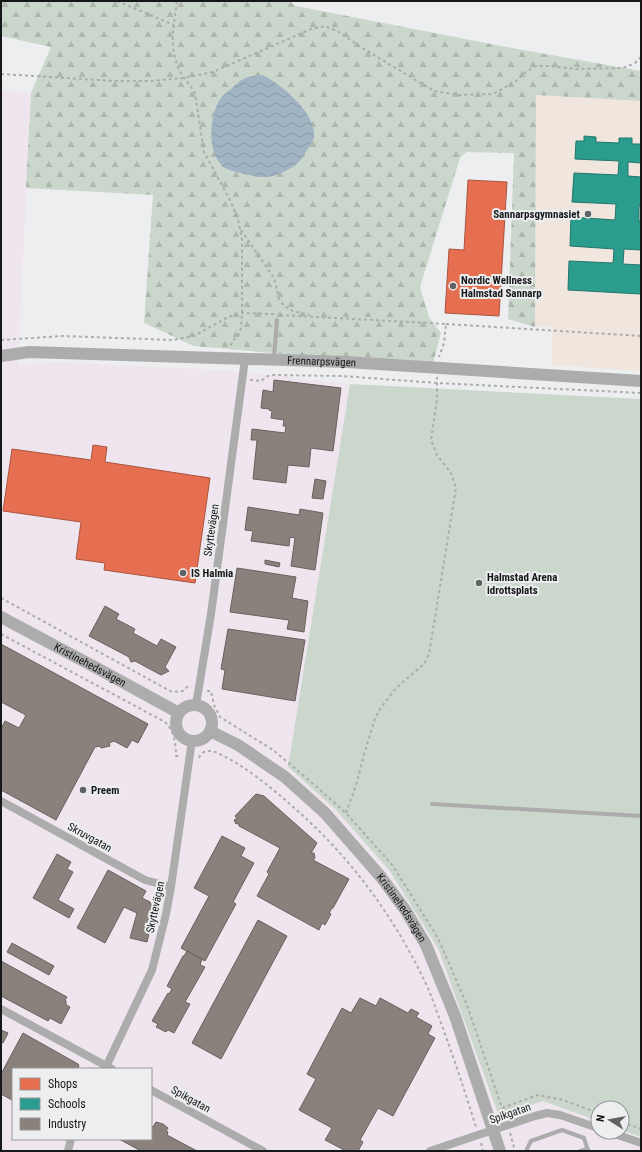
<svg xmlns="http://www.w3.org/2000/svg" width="642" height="1152" font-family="'Roboto Condensed',sans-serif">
  <defs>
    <pattern id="forest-firs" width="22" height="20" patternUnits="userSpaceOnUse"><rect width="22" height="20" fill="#cbd6cc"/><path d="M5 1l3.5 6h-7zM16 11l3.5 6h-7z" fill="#aeb7ae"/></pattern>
    <pattern id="water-waves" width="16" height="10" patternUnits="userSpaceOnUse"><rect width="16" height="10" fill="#a1b4c3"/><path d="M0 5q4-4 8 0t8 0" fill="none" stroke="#8a9aa7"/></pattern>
  </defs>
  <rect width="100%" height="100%" fill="#edeeef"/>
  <!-- industrial -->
  <path fill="#eee5ee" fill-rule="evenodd" d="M1 90 31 93 18 365 56 362 222 370 350 384 288 767 336 810 389 870 438 948 499 1116 543 1101 598 1121V1132H622V1130L641 1137V1151H1ZM13 1069H151V1139H13Z"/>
  <!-- education -->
  <polygon fill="#f0e6de" points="536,95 641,101 641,371 551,365 553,327 535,327"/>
  <!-- forest -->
  <polygon fill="url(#forest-firs)" points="1,1 289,1 296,6 496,45 641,71 641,101 536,95 535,327 508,319 514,153 466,152 460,158 420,287 429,317 441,333 433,363 294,355 194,346 144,323 153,195 26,188 31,93 51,47 1,36"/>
  <!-- park -->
  <polygon fill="#cbd6cc" points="350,384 641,399 641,1137 622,1130 622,1108 598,1108 598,1121 543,1101 499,1116 438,948 389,870 336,810 288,767"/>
  <!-- water -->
  <path fill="url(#water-waves)" d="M262 75C280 83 317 113 314 137 313 141 310 146 307 150 303 157 299 164 291 168 274 178 265 179 245 174 239 172 231 171 225 168 206 155 209 114 221 98 223 95 227 92 230 90 241 79 246 76 262 75Z"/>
  <!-- shops -->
  <g fill="#e76f51" stroke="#a85540">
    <polygon points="468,180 507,182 499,316 445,313 449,249 464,250"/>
    <polygon points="93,445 107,447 105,462 210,478 195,583 104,570 105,563 76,559 81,522 3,511 12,449 91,460"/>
  </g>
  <!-- schools -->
  <polygon fill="#2a9d8f" stroke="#24756b" points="584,136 596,137 596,142 619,143 619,138 632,138 632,144 641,144 641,163 628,162 628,176 641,177 641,206 639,206 639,221 641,221 641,250 624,249 623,264 641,265 641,294 568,290 569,261 613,263 614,249 570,246 571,217 615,220 616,204 572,202 574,173 618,175 619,161 575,159 576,141 584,141"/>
  <!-- industry -->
  <g fill="#8a817c" stroke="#67615e">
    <polygon points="274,380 341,388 333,451 311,448 309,467 288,465 286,483 253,479 257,440 251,440 252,429 285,433 286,426 283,426 284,420 271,418 272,411 269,410 269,409 261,408 263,390 273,392"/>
    <polygon points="315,479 326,481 323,499 312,498"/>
    <polygon points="248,507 299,515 300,509 323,513 315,570 291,566 295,538 290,537 289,546 251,541 253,531 245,530"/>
    <polygon points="265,560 280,563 279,567 265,564"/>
    <polygon points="237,568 296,577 292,598 308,601 304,632 287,629 289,620 230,612"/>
    <polygon points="105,606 119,614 116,619 135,629 133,633 157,646 161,639 176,647 165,667 169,671 161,675 135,661 131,662 129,657 89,636"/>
    <polygon points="228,629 305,640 295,701 222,689 225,670 221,669"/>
    <polygon points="1,644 148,724 138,743 132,740 127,748 114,741 109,743 110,746 101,748 100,746 95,747 56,820 1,790 1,729 5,721 19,728 26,715 1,702"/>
    <polygon points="256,794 264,796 317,843 311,853 314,853 315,858 313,860 349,879 333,908 332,908 329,913 331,914 325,925 322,923 319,930 257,896 269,874 267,872 280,848 239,826 238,823 236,824 234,820 237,819 235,816"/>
    <polygon points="222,836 245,848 241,856 254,863 233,902 236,904 205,961 181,948 209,896 194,888"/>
    <polygon points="57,854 71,862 67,869 73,872 58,900 74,909 69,918 33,898"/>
    <polygon points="108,870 146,891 142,898 150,902 154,911 147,942 130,938 137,913 124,907 105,943 77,928"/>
    <polygon points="258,920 287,936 221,1059 192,1043"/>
    <polygon points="12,943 54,966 49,975 7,952"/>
    <polygon points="187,951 202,959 200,965 205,967 185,1002 190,1004 174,1033 168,1030 166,1032 156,1027 158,1024 152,1021 168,993 169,994 172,989 167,986 183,956 184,956"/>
    <polygon points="1,961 67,997 65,1000 66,1001 66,1005 70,1007 61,1024 50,1018 48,1021 1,996"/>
    <polygon points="360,998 376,1006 380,998 408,1013 411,1009 419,1013 416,1017 432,1026 428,1034 435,1038 393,1116 378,1108 360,1140 363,1142 358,1151 346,1151 325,1140 332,1128 299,1110 316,1079 307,1074 342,1008 351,1013"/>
    <polygon points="1,1030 8,1033 3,1043 1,1042"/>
    <polygon points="23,1033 78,1064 79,1066 77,1069 13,1069 13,1098 12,1100 1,1094 1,1074"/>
    <polygon points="156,1122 163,1124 168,1128 166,1131 168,1132 167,1135 197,1151 141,1151 119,1139 151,1139 151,1126 153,1127"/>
  </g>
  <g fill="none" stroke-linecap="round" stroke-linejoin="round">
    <!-- path -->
    <g stroke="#abacac" stroke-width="2" stroke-dasharray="3 3" stroke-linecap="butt">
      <polyline points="117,1 174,25"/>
      <path d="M177 1C174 25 169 44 178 67 182 77 190 84 195 93L204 152 229 198 238 219 242 240V313L241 328 239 334 232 342 230 347"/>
      <polyline points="1,74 114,81 150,81 184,78 213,72 311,29 325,26 339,32 359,46 434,91 458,95 493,94 515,82 526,72 536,66 549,66 576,69 623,68 635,63 641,57"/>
      <polyline points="241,230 274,278 279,299 284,306 293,311 310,315"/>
      <polyline points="280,315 446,324 444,343 439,357"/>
      <polyline points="446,324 641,336"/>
      <polyline points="1,340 63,336 173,340 194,336 228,317 242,313 274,314"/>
      <polyline points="250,380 261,381 268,376 273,375 342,376 437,383 641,393"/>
      <polyline points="1,598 172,692 183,691 188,686 191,687"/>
      <path d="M1 634 165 722C174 730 176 744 176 756H181"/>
      <polyline points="207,691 211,691 214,705 220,717 273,750 303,775 346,813 393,866 438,938 467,1005 505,1117"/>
      <path d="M199 758C202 750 209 750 215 752 240 762 272 788 292 806 349 855 394 916 426 984 431 994 434 1004 438 1015 452 1052 464 1089 476 1127"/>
      <polyline points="346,813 356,785 365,751 375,719 380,709 396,688 424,664 429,654 456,488 451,473 437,455 431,440 437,399 437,377"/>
      <polyline points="502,1108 538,1095 563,1100 598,1113"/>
      <polyline points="622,1122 641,1129"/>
      <polyline points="510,1133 515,1151"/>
      <polyline points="481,1143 483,1151"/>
    </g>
    <!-- lane -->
    <g stroke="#acacac" stroke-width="4">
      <polyline points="274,357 277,320"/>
      <polyline points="432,804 641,816"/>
      <polyline points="526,1151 531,1141 562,1130 584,1138 588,1151"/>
      <polyline points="580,1151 588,1149"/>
    </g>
    <!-- street -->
    <g stroke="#acacac" stroke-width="8">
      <polyline points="196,705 211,614 245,359"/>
      <polyline points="1,801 145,880 171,887"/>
      <polyline points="1,1009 112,1069"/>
      <polyline points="105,1069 152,970 166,914 171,887 192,740"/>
      <polyline points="151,1090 263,1151"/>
      <polyline points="609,1132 641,1143"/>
      <polyline points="68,1151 71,1139"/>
      <polyline points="430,1151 535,1116 547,1113 560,1115 598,1128"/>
    </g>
    <!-- secondary -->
    <g stroke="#acacac" stroke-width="12">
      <path id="s1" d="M1 356 29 352 347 362 641 381"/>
      <path id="s2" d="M1 617 106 673 179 713"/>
      <circle cx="194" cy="723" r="18"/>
      <path id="s3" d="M210 731 238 745 285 777 325 813 381 877 406 911 426 945 455 1016 500 1151"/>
    </g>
  </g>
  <!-- markers -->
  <g fill="#616263" stroke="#eceef0" stroke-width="1.5">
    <circle cx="588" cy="214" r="4"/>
    <circle cx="453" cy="286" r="4"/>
    <circle cx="183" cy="573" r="4"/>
    <circle cx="479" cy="583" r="4"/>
    <circle cx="83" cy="790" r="4"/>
  </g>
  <g text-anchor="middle" stroke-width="4" stroke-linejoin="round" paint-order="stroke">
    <!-- poi labels -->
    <g font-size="11" font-weight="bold" fill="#161718" stroke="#eceef0" text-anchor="start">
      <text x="580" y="218" text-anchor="end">Sannarpsgymnasiet</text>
      <text x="461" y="284">Nordic Wellness<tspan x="461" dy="13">Halmstad Sannarp</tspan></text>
      <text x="191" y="577">IS Halmia</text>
      <text x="487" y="581">Halmstad Arena<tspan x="487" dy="13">idrottsplats</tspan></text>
      <text x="91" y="794">Preem</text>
    </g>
    <!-- street labels -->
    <g font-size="11" fill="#161718" stroke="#eceef0">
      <text dy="4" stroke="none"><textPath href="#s1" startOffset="321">Frennarpsvägen</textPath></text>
      <text transform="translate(211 530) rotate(-82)" y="4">Skyttevägen</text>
      <text dy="4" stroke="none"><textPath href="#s2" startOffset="101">Kristinehedsvägen</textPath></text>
      <text transform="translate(90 837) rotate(29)" y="4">Skruvgatan</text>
      <text transform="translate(155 907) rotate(-78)" y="4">Skyttevägen</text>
      <text dy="4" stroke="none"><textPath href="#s3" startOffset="264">Kristinehedsvägen</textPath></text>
      <text transform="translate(191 1099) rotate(29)" y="4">Spikgatan</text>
      <text transform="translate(510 1113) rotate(-19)" y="4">Spikgatan</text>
    </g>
  </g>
  <!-- border -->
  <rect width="642" height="1152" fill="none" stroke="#161718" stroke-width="4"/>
  <!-- legend -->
  <rect x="12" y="1068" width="140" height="72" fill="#eceef0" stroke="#96989a"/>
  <rect x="20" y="1078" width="20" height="12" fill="#e76f51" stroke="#96989a"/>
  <text x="48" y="1088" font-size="12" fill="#161718">Shops</text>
  <rect x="20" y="1098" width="20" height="12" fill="#2a9d8f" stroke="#96989a"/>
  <text x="48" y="1108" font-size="12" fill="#161718">Schools</text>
  <rect x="20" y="1118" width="20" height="12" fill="#8a817c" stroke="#96989a"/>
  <text x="48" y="1128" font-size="12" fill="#161718">Industry</text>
  <!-- north arrow -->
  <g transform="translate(610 1120) rotate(281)"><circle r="19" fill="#eceef0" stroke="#96989a"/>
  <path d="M0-3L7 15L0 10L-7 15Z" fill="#616263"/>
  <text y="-6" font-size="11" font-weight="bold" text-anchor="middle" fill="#161718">N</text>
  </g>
</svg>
